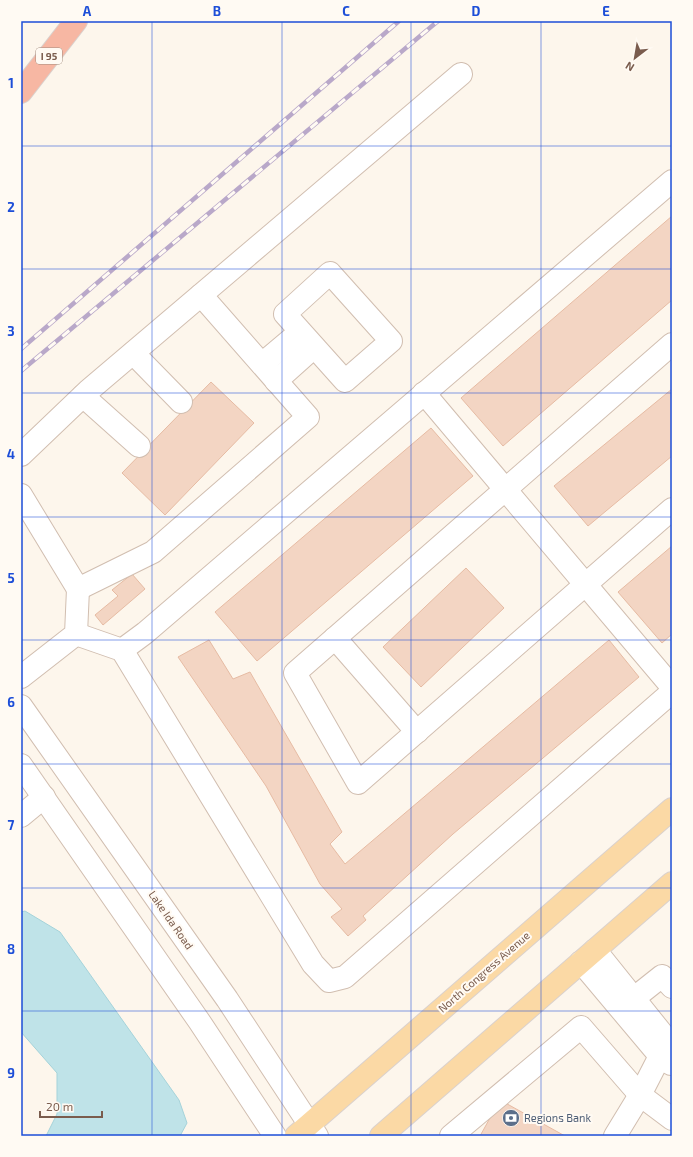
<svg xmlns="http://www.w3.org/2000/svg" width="693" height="1157" font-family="'Exo 2',sans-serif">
  <rect width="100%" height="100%" fill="#fdf6ec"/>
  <!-- water -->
  <polygon fill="#bfe3e8" stroke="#a5d3da" points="25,911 60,932 179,1100 187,1123 180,1136 46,1136 57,1114 57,1073 21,1032 21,912"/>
  <!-- building -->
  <g fill="#f3d5c3" stroke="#e6bba3">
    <polygon points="672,216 672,300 503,446 461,398"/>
    <polygon points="211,382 254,423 165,515 122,473"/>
    <polygon points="672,389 672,456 588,526 554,486"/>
    <polygon points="431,428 473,476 257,661 215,612"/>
    <polygon points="672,546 672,634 662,643 618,592"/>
    <polygon points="466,568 504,608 421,687 383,647"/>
    <polygon points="132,574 145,589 103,625 95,615 118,596 112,590"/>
    <polygon points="209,640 233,679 250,672 342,832 330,844 345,864 609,640 639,677 453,834 363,916 366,920 348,936 331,917 342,909 320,884 266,786 178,657"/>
    <polygon points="500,1100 565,1136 480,1136"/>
  </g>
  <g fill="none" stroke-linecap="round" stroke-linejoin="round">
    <defs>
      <g id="minor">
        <polygon points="330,273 391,341 345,381 285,314"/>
        <polyline points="672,344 295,673 358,783 672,509"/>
        <polyline points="133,353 181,402"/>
        <polyline points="262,364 300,332"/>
        <polyline points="276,381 314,347"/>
        <polyline points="424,393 672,687"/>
        <polyline points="83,396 139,446"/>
        <polyline points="21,455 88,391 461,74"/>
        <polyline points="21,495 78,589 153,552 308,417 201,295"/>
        <polyline points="76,634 122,650 313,964 329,981 345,977 672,692"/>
        <polyline points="335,638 417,732"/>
        <polyline points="122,650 145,633 672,181"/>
        <polyline points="21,677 76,634 78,589"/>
        <polyline points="21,706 227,999 317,1136"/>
        <polyline points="21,765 199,1021 275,1136"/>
        <polyline points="21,816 44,797"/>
        <polyline points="595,950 668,1041 660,1056 671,1064"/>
        <polyline points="581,962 660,1056 640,1095 615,1136"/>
        <polyline points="633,999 662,976 672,987"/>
        <polyline points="451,1136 581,1027 640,1095 672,1119"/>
      </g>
      <g id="major">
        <polyline points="296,1136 672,809"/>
        <polyline points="381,1136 672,883"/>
      </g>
      <polyline id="highway" points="21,92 76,21"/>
    </defs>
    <!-- minor casing -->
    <use href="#minor" stroke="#d1beb0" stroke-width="24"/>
    <!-- major casing -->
    <use href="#major" stroke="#dad1cd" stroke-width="24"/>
    <!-- highway casing -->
    <use href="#highway" stroke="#dad1cd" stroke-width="24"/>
    <!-- minor -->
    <use href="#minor" stroke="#fff" stroke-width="22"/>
    <!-- major -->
    <use href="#major" stroke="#fbd9a5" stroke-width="22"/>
    <!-- highway -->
    <use href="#highway" stroke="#f7b7a3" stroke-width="22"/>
    <defs>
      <g id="rail">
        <polyline points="21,349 399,21"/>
        <polyline points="21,371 438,21"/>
      </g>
    </defs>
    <!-- rail casing -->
    <use href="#rail" stroke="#b9a8c9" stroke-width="4.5"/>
    <!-- rail -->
    <use href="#rail" stroke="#fffaf3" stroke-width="3" stroke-dasharray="9" stroke-linecap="butt"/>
  </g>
  <!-- grid -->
  <path fill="none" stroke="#1d4ed8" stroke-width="1" stroke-opacity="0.55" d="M152 21V1136M282 21V1136M411 21V1136M541 21V1136M21 146H672M21 269H672M21 393H672M21 517H672M21 640H672M21 764H672M21 888H672M21 1011H672"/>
  <!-- icons -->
  <defs>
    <symbol id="bank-disc" viewBox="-11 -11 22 22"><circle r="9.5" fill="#5c6f8a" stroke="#fffaf3"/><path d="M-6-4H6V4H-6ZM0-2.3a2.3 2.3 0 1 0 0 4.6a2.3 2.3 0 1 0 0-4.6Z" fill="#fff"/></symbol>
  </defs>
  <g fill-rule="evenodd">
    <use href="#bank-disc" x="501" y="1108" width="20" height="20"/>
  </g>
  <g text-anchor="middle" stroke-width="4" stroke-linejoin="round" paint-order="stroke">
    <!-- shield labels -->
    <rect fill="#fffaf3" stroke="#a28b7f" stroke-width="1" x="36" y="48" width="26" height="16" rx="3"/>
    <g font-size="10" font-weight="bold" fill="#7a5c4d">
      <text x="49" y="60">I 95</text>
    </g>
    <!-- street labels -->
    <g font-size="11" fill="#7a5c4d" stroke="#fffaf3">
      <text transform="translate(171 920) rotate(55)" y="4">Lake Ida Road</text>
      <text transform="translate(484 972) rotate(-41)" y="4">North Congress Avenue</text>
    </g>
    <!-- service labels -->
    <g font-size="11" fill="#4e5e75" stroke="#fffaf3" text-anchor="start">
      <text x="524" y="1122">Regions Bank</text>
    </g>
  </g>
  <!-- border -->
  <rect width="693" height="1157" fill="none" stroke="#fffaf3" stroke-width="44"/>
  <!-- north arrow -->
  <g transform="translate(635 58) rotate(211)" stroke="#fffaf3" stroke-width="3" paint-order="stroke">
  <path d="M0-3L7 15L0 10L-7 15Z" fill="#7a5c4d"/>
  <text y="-6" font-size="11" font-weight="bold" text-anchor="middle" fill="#7a5c4d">N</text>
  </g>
  <!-- scale -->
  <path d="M40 1111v6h62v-6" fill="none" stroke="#7a5c4d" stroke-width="2"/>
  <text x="46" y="1111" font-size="12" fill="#7a5c4d" stroke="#fffaf3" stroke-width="3" paint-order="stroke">20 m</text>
  <rect x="22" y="22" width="649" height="1113" fill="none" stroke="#1d4ed8" stroke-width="1.5"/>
  <g font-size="13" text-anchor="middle" font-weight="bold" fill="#1d4ed8">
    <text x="87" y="16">A</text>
    <text x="217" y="16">B</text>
    <text x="346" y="16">C</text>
    <text x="476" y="16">D</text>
    <text x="606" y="16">E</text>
    <text x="11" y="88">1</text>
    <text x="11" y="212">2</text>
    <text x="11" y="336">3</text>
    <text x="11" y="459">4</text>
    <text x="11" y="583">5</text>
    <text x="11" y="707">6</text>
    <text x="11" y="830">7</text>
    <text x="11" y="954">8</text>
    <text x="11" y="1078">9</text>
  </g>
</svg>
